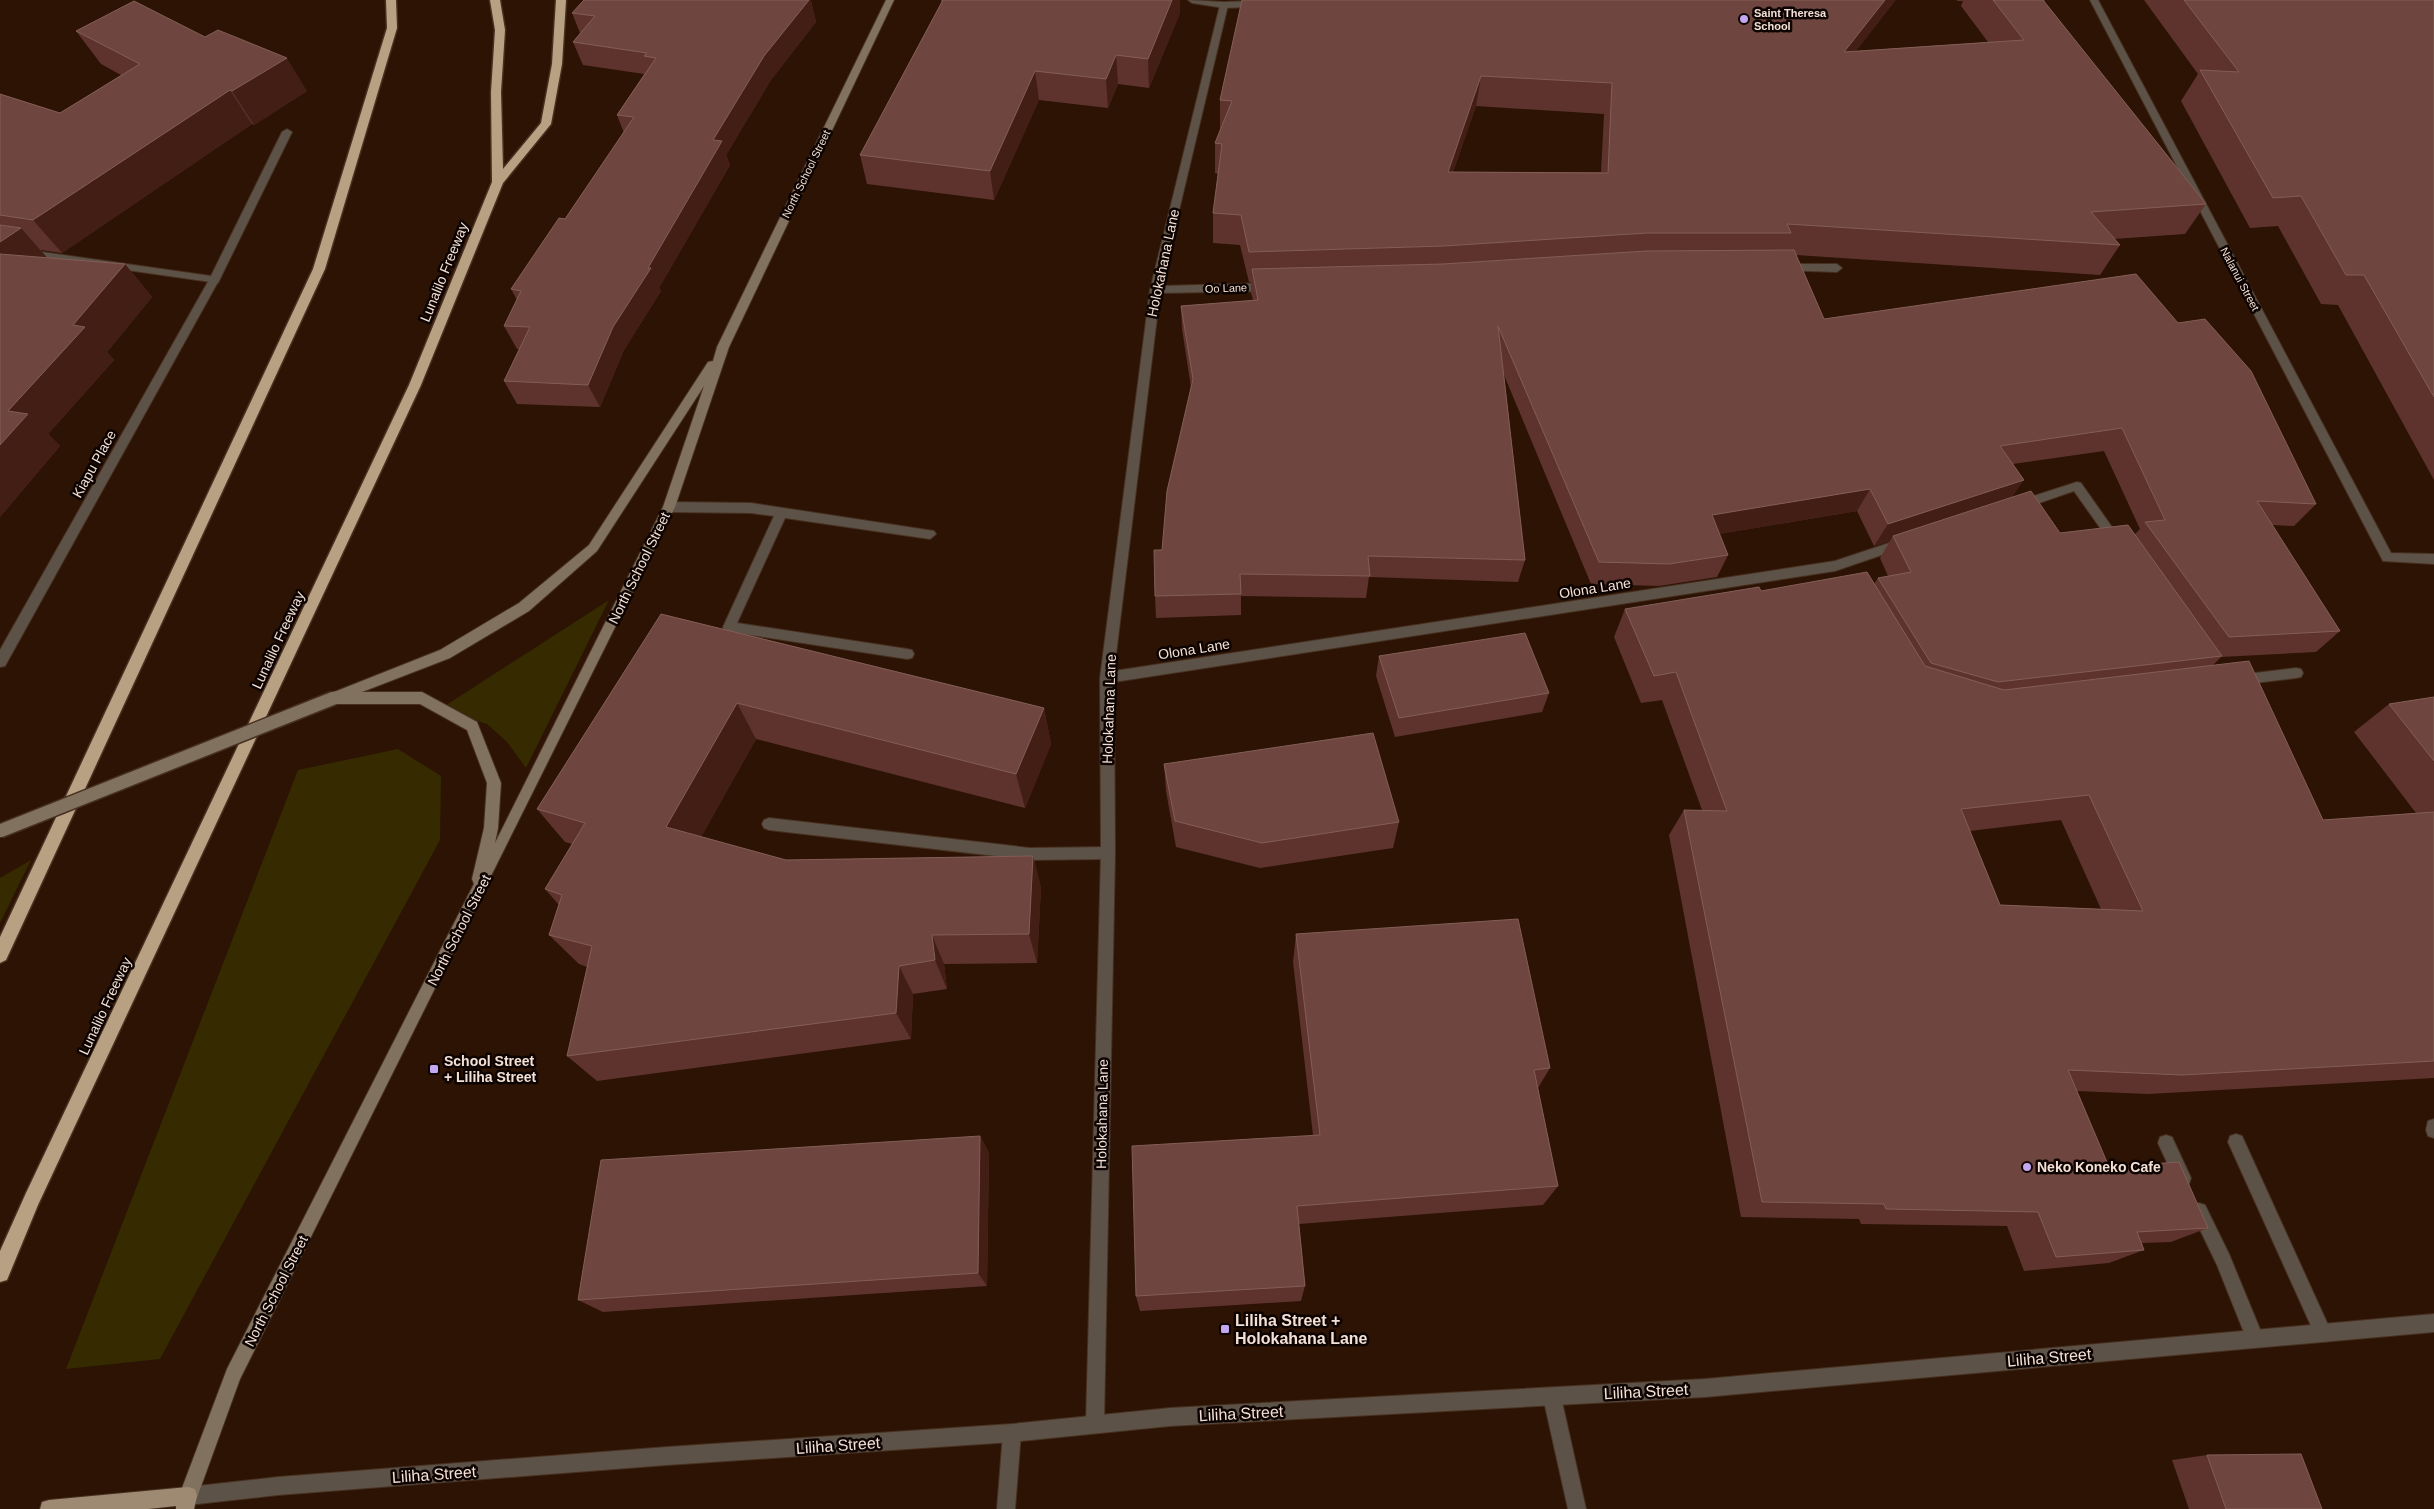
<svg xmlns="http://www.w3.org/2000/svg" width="2434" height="1509" font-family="Helvetica,sans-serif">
  <rect width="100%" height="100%" fill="#2c1304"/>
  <!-- green -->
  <g fill="#352a00">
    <polygon points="609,600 526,768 507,742 487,724 440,709"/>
    <polygon points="398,749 441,776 440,840 160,1359 66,1369 298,770"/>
    <polygon points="31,860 0,923 0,878"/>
  </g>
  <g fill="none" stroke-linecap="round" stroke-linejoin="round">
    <defs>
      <g id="service">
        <polygon points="1188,0 1224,2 1276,0 1274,5 1271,6 1224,8 1192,3"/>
        <polygon points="287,129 292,132 218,283 0,252 0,246 211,276 282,132"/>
        <polygon points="669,502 751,503 934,531 936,534 930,539 785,518 737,623 907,649 912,650 914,654 912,658 907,659 724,631 723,627 774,516 751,513 669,512 663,507"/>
        <polygon points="769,818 1030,848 1108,847 1113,848 1115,853 1113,858 1108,859 1030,860 769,830 764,828 762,824 764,820"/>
        <polygon points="2434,1119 2434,1138 2428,1136 2426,1130 2428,1121"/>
        <polygon points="2236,1134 2242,1136 2329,1327 2332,1333 2329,1339 2323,1342 2317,1339 2228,1142 2230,1136"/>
        <polygon points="2166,1135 2172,1137 2191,1178 2189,1184 2183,1186 2177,1184 2158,1143 2160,1137"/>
        <polygon points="2199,1203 2205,1205 2229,1254 2264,1339 2261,1345 2255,1348 2249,1345 2217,1265 2191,1211 2193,1205"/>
      </g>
      <g id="minor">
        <polygon points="2090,0 2098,0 2391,553 2434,554 2434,564 2383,561"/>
        <polygon points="1224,2 1228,5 1161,286 1269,283 1274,287 1269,291 1160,293 1114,671 1835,561 1901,539 1907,544 1905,547 1835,571 1114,682 1115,853 1104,1423 1101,1429 1095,1432 1089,1429 1086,1423 1101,853 1100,678 1150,290 1220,5"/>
        <polygon points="1782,264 1837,264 1842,268 1837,272 1778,270 1778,266"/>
        <polygon points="214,276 219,280 5,666 0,667 0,650 209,280"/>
        <polygon points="2077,482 2081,483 2121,540 2123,543 2121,546 2113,546 2074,491 2019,510 2013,505 2015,502"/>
        <polygon points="2296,668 2301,669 2303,673 2301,677 2296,678 2238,685 2233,684 2231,680 2233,676 2238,675"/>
        <polygon points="1552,1388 1558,1391 1561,1397 1586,1509 1568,1509 1543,1397 1546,1391"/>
        <polygon points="1012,1424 1018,1427 1021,1433 1015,1509 997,1509 1003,1433 1006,1427"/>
      </g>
      <polygon id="tertiary" points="2434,1314 2434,1332 1705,1397 1170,1426 1012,1442 667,1465 278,1495 188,1505 181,1503 179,1496 181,1489 188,1487 278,1477 667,1447 1012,1424 1170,1408 1705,1379"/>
      <path id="secondary" d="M886 0H894L729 347 675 507 240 1379 195 1503 188 1505 181 1503 179 1496 227 1369 474 884 472 879 484 828 487 783 467 730 420 704H334L329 702 327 698 329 694 440 650 519 603 589 545 708 362 713 361 717 347ZM704 386 663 507 495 843 498 828 501 783 477 722 422 692H362L450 658 529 611 597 551Z"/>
      <polygon id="primary" points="188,1487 195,1489 197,1496 194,1509 176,1509 176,1506 148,1509 40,1509 42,1502 49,1500"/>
      <g id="motorway">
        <polygon points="386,0 396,0 397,28 325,269 6,960 0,963 0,937 313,269 387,28"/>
        <polygon points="490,0 500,0 505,30 501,92 503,169 541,123 552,64 556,0 566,0 562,64 551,124 503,183 421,385 38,1205 7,1280 0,1282 0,1251 26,1193 409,385 492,182 491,92 495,30"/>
      </g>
    </defs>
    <!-- service casing -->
    <use href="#service" stroke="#483021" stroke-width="2"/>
    <!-- minor casing -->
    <use href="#minor" stroke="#483021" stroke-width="2"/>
    <!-- tertiary casing -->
    <use href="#tertiary" stroke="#483021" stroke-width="2"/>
    <!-- secondary casing -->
    <use href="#secondary" stroke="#483021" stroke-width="2"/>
    <!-- primary casing -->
    <use href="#primary" stroke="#483021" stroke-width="2"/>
    <!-- motorway casing -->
    <use href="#motorway" stroke="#483021" stroke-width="3"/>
    <!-- service -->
    <use href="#service" fill="#5c5247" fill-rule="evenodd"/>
    <!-- minor -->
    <use href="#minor" fill="#5c5247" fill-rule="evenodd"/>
    <!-- tertiary -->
    <use href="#tertiary" fill="#5c5247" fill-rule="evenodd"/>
    <!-- secondary -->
    <use href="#secondary" fill="#81725f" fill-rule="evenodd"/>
    <!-- primary -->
    <use href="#primary" fill="#9e8a72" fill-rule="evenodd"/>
    <!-- motorway -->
    <use href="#motorway" fill="#b8a083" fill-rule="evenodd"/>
    <defs>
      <polyline id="secondary-bridge" points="0,831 334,698"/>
    </defs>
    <!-- secondary-bridge casing -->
    <use href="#secondary-bridge" stroke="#483021" stroke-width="16" stroke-linecap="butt"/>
    <!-- secondary-bridge -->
    <use href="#secondary-bridge" stroke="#81725f" stroke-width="13"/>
  </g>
  <!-- wall -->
  <g fill="#5e332d" fill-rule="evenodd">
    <polygon points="584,0 811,0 811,1 816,22 771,80 726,155 730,165 659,288 661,291 624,350 600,407 517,404 504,381 519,349 517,349 504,326 517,300 511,289 565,219 624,133 617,115 644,74 583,65 573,42 580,33 572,13"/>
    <polygon points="941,0 1180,0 1180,13 1149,88 1118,84 1108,108 1039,100 994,200 867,184 860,155 941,3"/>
    <path d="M1242 0 1856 51 1988 42 1961 6 1963 1H1957V0H2045L2044 2 2206 204 2185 234 2114 239 2120 245 2100 275 1796 255 1824 319 2136 274 2316 504 2294 526 2272 525 2340 631 2316 652 2221 657 2212 666 2323 820 2416 813 2354 732 2389 704 2434 697V1078L2148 1094 2077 1091 2109 1167 2208 1228 2171 1242 2142 1243 2144 1250 2109 1263 2024 1271 2007 1226 1861 1224 1859 1219 1741 1217 1669 835 1684 810H1702L1662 700 1641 703 1614 637 1625 609 1761 591 1874 584 1878 578 1888 576 1880 558 1890 541 1874 546 1857 511 1719 534 1728 555 1717 577 1659 586 1591 584 1504 375 1525 560 1518 582 1369 577 1366 598 1241 596V615L1156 618 1155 596 1191 387 1182 329 1181 306 1253 300 1251 293V282H1249L1240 245 1213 243V213L1218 174 1215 173V143L1220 130V100ZM1476 106 1604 114 1601 172H1453ZM2104 451 2140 529 2135 534 2060 533 2012 497 2013 464ZM2061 820 2101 909 2000 905 1970 831Z"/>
    <polygon points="2144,0 2434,0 2434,480 2338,305 2321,304 2278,226 2250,228 2181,101 2198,74"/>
    <polygon points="76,31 307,91 254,125 252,124 62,253 41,250 47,258 125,264 152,297 107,352 114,360 48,434 60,446 0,517 0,94 60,113 121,75 101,64"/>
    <polygon points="661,614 1044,708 1051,744 1025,808 756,739 701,837 786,860 1033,856 1041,888 1037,963 944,964 947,989 913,994 911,1039 597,1081 567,1056 587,967 579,964 549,935 559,905 545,889 572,844 565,842 537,809"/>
    <polygon points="1379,656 1549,693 1542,712 1395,737 1376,676"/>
    <polygon points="1164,764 1399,822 1393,848 1260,868 1176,847 1166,791"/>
    <polygon points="1296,934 1550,1068 1538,1088 1558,1186 1543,1205 1299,1224 1305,1286 1301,1301 1140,1311 1136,1296 1313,1135 1293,962"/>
    <polygon points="980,1136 989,1153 987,1286 603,1312 578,1300"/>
    <polygon points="2207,1455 2322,1509 2189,1509 2172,1460"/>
  </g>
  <!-- shaded-wall -->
  <g fill="#431e15">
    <polygon points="795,0 811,0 811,1 816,22 771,80 726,155 730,165 659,288 661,291 624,350 600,407 588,385 613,327 648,268 713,140"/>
    <polygon points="1172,0 1180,0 1180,13 1149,88 1148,59"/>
    <polygon points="1885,0 1896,0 1832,82 1844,52"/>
    <polygon points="1116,55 1118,84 1108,108 1106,79"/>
    <polygon points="287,58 307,91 254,125 232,91"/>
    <polygon points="1035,71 1039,100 994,200 990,171"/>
    <polygon points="1481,76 1476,106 1443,202 1448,172"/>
    <polygon points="230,90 252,124 62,253 33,220"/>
    <polygon points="21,228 50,261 0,271 0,242"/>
    <polygon points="125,264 152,297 107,352 114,360 48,434 60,446 0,517 0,445 8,411 73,325"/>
    <polygon points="2024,480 2008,503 1893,536 1890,541 1874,546 1888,524"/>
    <polygon points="1870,489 1857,511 1702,537 1712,515"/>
    <polygon points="737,703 756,739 689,859 666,827"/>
    <polygon points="1044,708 1051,744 1025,808 1016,774"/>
    <polygon points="1033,856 1041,888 1037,963 1029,934"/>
    <polygon points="932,935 944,964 947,989 935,960"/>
    <polygon points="899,966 913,994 911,1039 896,1013"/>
    <polygon points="980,1136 989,1153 987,1286 978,1273"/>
  </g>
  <!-- building -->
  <g fill="#6e463f" stroke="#835e57" fill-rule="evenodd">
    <polygon points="584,0 809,0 764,56 713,140 722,141 648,268 651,268 613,327 588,385 504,381 530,327 504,326 521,291 511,289 559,218 565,219 634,117 617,115 656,58 644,56 647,53 573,42 595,16 572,13"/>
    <polygon points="943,0 1172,0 1148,59 1116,55 1106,79 1035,71 990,171 860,155"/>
    <path d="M1242 0H1885L1844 52 2024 40 1993 0H2043L2206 204 2091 212 2120 245 1787 224 1791 233H1647L1444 246 1249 252 1241 215 1213 213 1222 144 1215 143 1232 101 1220 100ZM1481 76 1612 83 1608 173 1448 172Z"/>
    <polygon points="2184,0 2434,0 2434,397 2364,275 2346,275 2301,196 2273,198 2200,70 2239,72"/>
    <polygon points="134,1 205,37 218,30 287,58 232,91 230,90 33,220 0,215 0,94 60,113 140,64 76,31"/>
    <polygon points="0,225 21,228 0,242"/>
    <polygon points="1794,250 1824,319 2136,274 2178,323 2205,319 2251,371 2316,504 2257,501 2340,631 2229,637 2145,522 2165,520 2122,428 2000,446 2024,480 1888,524 1870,489 1712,515 1728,555 1669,564 1599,562 1498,326 1525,560 1368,556 1370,576 1240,574 1241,594 1155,596 1154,550 1162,550 1167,491 1193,379 1181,306 1258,300 1252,269 1443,264 1646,251"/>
    <polygon points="0,254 125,264 73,325 85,327 8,411 28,414 0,445"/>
    <polygon points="2031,491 2060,533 2128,525 2222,656 1998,682 1931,663 1878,578 1911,572 1893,536"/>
    <path d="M1867 572 1925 666 2004 690 2249 661 2323 820 2434 812V1061L2182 1075 2068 1070 2109 1167 2179 1162 2208 1228 2137 1232 2144 1250 2056 1257 2038 1212 1886 1209 1884 1204 1762 1202 1684 810 1727 811 1676 672 1654 676 1625 609 1759 587 1761 591ZM2089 795 2143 911 2000 905 1961 809Z"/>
    <polygon points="661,614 1044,708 1016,774 737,703 666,827 786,860 1033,856 1029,934 932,935 935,960 899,966 896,1013 567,1056 592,946 549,935 562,895 545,889 585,823 537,809"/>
    <polygon points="1525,633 1549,693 1399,718 1379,656"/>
    <polygon points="2434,697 2434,761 2389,704"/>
    <polygon points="1373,733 1399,822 1262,843 1175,821 1164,764"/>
    <polygon points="1518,919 1550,1068 1534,1070 1558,1186 1297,1206 1305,1286 1136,1296 1132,1146 1320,1135 1296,934"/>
    <polygon points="980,1136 978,1273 578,1300 601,1160"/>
    <polygon points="2301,1454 2322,1509 2226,1509 2207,1455"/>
  </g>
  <!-- markers -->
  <g fill="#c4a7f1" stroke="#0d0401" stroke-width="2">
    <circle cx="1744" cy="19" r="5"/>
    <rect x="429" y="1064" width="10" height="10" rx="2.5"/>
    <circle cx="2027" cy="1167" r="5"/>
    <rect x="1220" y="1324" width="10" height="10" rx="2.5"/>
  </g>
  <g text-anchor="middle" stroke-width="5" stroke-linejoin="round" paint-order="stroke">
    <!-- far-poi labels -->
    <g font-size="11" font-weight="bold" fill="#f3e0d6" stroke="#0d0401" text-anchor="start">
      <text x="1754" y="17">Saint Theresa<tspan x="1754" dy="13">School</tspan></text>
    </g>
    <!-- far-street labels -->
    <g font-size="11" fill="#f3e0d6" stroke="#0d0401">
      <text transform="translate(806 174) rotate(-64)" y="4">North School Street</text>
      <text transform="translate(2240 279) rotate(62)" y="4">Nalanui Street</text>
      <text transform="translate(1226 288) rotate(-2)" y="4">Oo Lane</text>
    </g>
    <!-- street labels -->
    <g font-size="14" fill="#f3e0d6" stroke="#0d0401">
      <text transform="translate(1163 263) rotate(-78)" y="5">Holokahana Lane</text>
      <text transform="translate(444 272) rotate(-68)" y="5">Lunalilo Freeway</text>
      <text transform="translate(94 464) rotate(-61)" y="5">Kiapu Place</text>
      <text transform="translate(639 568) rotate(-64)" y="5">North School Street</text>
      <text transform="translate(1595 588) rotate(-9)" y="5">Olona Lane</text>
      <text transform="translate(278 640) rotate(-65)" y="5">Lunalilo Freeway</text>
      <text transform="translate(1194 649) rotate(-9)" y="5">Olona Lane</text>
      <text transform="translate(1109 709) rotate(-88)" y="5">Holokahana Lane</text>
      <text transform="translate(459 930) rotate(-63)" y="5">North School Street</text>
      <text transform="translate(105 1006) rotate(-65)" y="5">Lunalilo Freeway</text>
      <text transform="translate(1102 1114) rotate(-89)" y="5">Holokahana Lane</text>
      <text transform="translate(276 1291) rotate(-63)" y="5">North School Street</text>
    </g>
    <!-- poi labels -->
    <g font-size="14" font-weight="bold" fill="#f3e0d6" stroke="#0d0401" text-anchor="start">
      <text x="444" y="1066">School Street<tspan x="444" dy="16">+ Liliha Street</tspan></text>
      <text x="2037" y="1172">Neko Koneko Cafe</text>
    </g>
    <!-- near-poi labels -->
    <g font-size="16" font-weight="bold" fill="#f3e0d6" stroke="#0d0401" text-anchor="start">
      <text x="1235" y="1326">Liliha Street +<tspan x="1235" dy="18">Holokahana Lane</tspan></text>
    </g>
    <!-- near-street labels -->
    <g font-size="16" fill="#f3e0d6" stroke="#0d0401">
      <text transform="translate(2049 1357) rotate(-5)" y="6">Liliha Street</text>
      <text transform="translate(1646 1391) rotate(-3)" y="6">Liliha Street</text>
      <text transform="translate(1241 1413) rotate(-3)" y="6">Liliha Street</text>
      <text transform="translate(838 1445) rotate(-4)" y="6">Liliha Street</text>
      <text transform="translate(434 1474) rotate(-4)" y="6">Liliha Street</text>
    </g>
  </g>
</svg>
